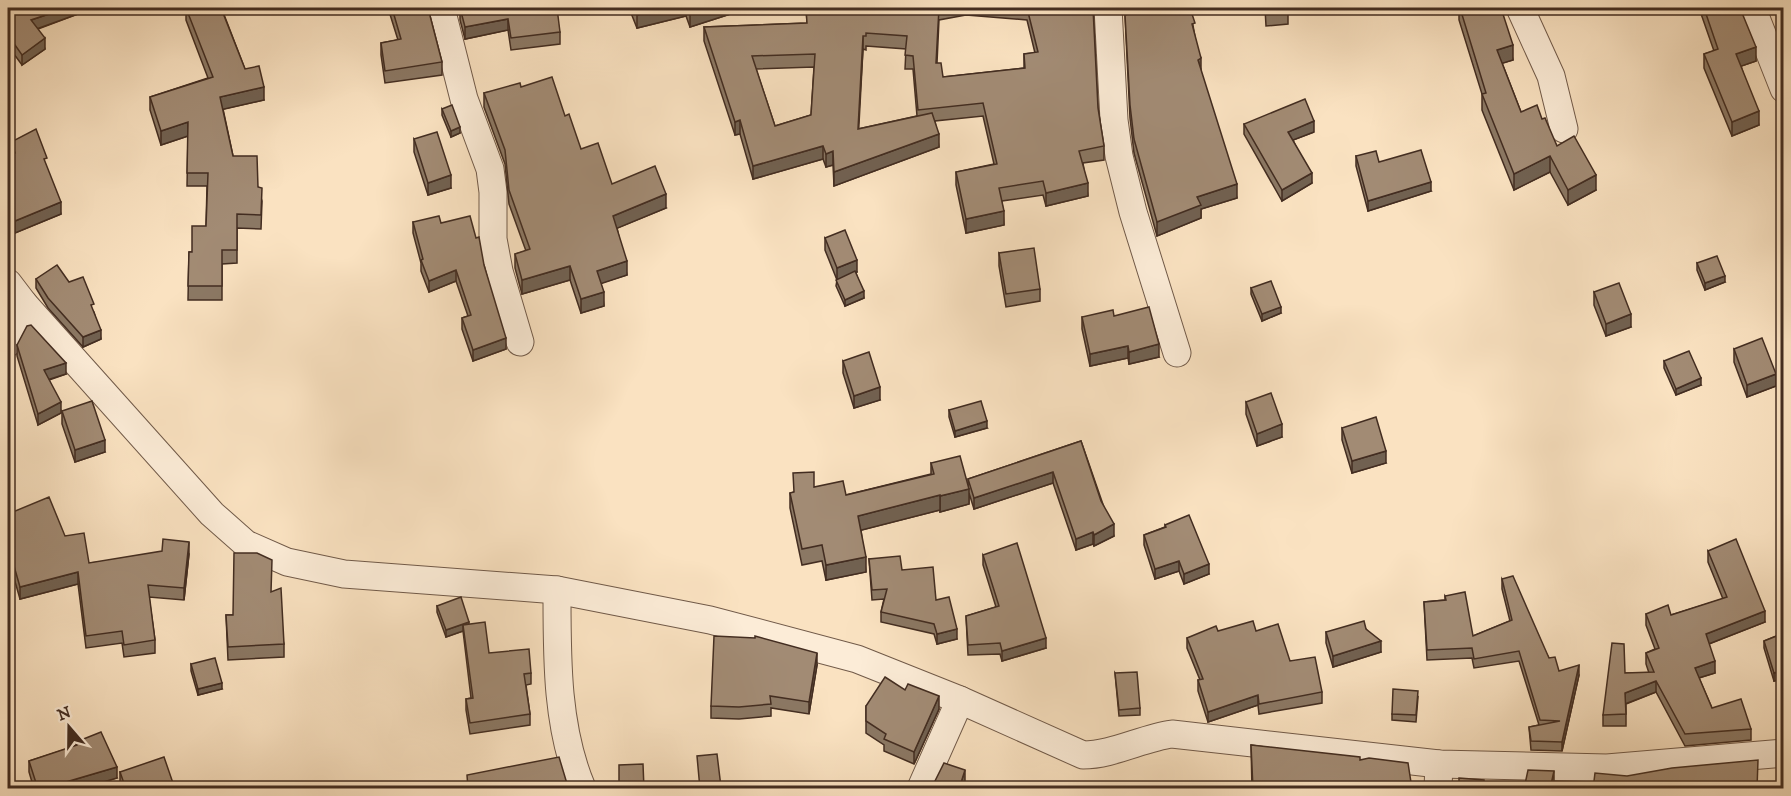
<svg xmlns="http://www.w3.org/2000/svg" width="1791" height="796" font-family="'IM FELL DW Pica',serif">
  <rect width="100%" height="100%" fill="#fae2c1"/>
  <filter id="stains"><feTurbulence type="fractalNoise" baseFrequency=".00333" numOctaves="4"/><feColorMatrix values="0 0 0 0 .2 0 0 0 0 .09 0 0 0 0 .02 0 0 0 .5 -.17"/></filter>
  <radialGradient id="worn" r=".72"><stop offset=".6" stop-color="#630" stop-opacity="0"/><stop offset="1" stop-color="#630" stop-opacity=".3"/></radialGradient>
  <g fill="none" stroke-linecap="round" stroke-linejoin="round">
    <defs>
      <g id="minor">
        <polyline points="441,8 464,99 490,169 493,192 493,239 499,271 520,342"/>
        <polyline points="1108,8 1114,120 1119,156 1133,212 1177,353"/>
        <polyline points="1520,8 1551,76 1564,129"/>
        <polyline points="1752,8 1784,89"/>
        <path d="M8 283 24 304 212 514 246 544 287 562 344 574 557 590 710 620 857 659 960 700 1083 755C1112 755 1143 738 1172 734L1439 764 1607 768 1784 753"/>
        <polyline points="8,343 24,304"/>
        <path d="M557 590C557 656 556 727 582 788"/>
        <polyline points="921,788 960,700"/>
        <polyline points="1438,788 1439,764"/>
      </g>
    </defs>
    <!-- minor casing -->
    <use href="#minor" stroke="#715a49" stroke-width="29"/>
    <!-- minor -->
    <use href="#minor" stroke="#fcecd7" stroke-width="27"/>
  </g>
  <!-- wall -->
  <g fill="#8b7864" stroke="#432d21" stroke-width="1.5" fill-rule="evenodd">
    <polygon points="8,8 78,8 78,14 38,29 45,49 22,65 8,46"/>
    <polygon points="186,8 233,8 223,12 245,69 264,100 223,109 233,156 258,187 262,201 261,229 237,228 237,263 222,264 222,300 188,300 189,252 192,252 206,226 207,186 187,186 188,136 161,145 150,110 150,97 208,78 186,20"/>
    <polygon points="388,8 428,8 442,62 442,75 385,83 381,55 381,43 398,40"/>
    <polygon points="460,8 535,9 560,32 560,44 511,50 508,30 465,39 460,20"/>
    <polygon points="629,8 749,8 690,27 686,16 637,28"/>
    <path d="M806 8H1093L1098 108 1104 146V160L1083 163 1088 196 1046 206 1043 195 1002 201 1004 225 966 233 956 185V172L994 164 983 116 935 121 939 147 834 186 833 165 826 167 823 159 753 179 740 134 735 135 704 41V27L807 23ZM966 15 1027 20 1035 53 1024 54V68L943 77 937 63 939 20ZM866 46 906 49 905 69H913L917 116 858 129 863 49 866 50ZM814 67 811 115 775 126 756 69Z"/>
    <polygon points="1142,8 1190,8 1201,72 1237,198 1201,209 1201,218 1157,236 1134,153 1130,118 1125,15 1143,9"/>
    <polygon points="1265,8 1288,8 1288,24 1266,26"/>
    <polygon points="1459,8 1501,8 1513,60 1502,63 1521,112 1542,119 1557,146 1596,190 1568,205 1550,172 1514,190 1482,110 1482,94 1459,20"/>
    <polygon points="1699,8 1740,8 1756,61 1741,66 1759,125 1732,136 1704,68 1704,54 1714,51"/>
    <polygon points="521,87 565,116 581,149 612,184 666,208 617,228 627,275 601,283 604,306 581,313 570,280 522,294 515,268 515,254 526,251 509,204 505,164 484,107 484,93"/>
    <polygon points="442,109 460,133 451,137 442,115"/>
    <polygon points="1244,124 1314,132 1293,140 1312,183 1282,201 1244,134"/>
    <polygon points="414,139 451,188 428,195 414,152"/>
    <polygon points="11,142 47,168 61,214 15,233 8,215 8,157 11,155"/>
    <polygon points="1356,156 1379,162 1431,191 1368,211 1356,166"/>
    <polygon points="413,222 441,223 484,265 506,349 473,361 462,329 462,318 468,316 456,281 429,292 421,271 421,263 413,233"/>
    <polygon points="825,238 857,272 856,273 864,298 845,306 836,286 837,280 825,250"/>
    <polygon points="999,253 1040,289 1040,301 1006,307 999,266"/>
    <polygon points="1697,263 1725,282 1705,290 1697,270"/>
    <polygon points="36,279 69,282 94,312 101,339 83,347 48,308 36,288"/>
    <polygon points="1251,288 1281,313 1262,321 1251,294"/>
    <polygon points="1594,292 1631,327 1606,336 1594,305"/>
    <polygon points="1114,316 1159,357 1129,364 1128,358 1090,366 1082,329 1082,317"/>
    <polygon points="17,345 66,374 49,380 61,413 38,425 17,356"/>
    <polygon points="1734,349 1776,386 1747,397 1734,362"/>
    <polygon points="843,361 880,400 854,408 843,373"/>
    <polygon points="1664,361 1701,385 1676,395 1664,368"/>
    <polygon points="1246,402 1282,437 1257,446 1246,414"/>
    <polygon points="949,410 987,428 955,437 949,417"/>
    <polygon points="62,411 105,452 75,462 62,424"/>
    <polygon points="1342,428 1386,463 1352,473 1342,440"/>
    <polygon points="1081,441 1114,536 1094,546 1093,544 1076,550 1053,483 974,509 969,493 969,504 940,512 940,510 861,530 866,572 826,580 822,561 802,565 790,508 790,493 814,487 846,495 931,474 931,463 968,486 968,479"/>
    <polygon points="8,514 65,536 89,563 189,554 184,600 149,597 155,640 155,653 124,657 122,643 86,648 78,584 20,599 8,557"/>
    <polygon points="1165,525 1209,574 1184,584 1179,571 1155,579 1144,545 1144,535 1165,527"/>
    <polygon points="1708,551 1765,622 1709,644 1715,673 1699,678 1712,708 1751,729 1751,740 1685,746 1656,692 1626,704 1626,726 1603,726 1603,715 1625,673 1649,673 1646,664 1646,653 1655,649 1646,625 1646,614 1671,615 1723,599 1708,562"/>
    <polygon points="983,555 1046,648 1002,661 1000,654 968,655 966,616 996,607 983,565"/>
    <polygon points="869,559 902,570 936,600 957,639 937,644 934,634 881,622 881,612 884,599 872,600"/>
    <polygon points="1502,579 1549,658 1559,671 1579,675 1562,751 1531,750 1529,727 1539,725 1519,661 1474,668 1472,658 1427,660 1424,602 1445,600 1445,596 1473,636 1510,621 1502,589"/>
    <polygon points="271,592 284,644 284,657 228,660 226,615 233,615"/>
    <polygon points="437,606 469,625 489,653 531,673 531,684 526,685 530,714 530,725 470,734 466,710 466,699 471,698 463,631 446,637 437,612"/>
    <polygon points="1366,629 1381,652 1333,667 1326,643 1326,632"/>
    <polygon points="1218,631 1256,631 1290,661 1322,692 1322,703 1259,714 1258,705 1208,722 1198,691 1198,680 1200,680 1187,648 1187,638"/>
    <polygon points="1784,633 1784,692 1778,680 1774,681 1764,648 1764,641"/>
    <polygon points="191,664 222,689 198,695 191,671"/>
    <polygon points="817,665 809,714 771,708 771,716 739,719 711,718 711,706"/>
    <polygon points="1115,673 1140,708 1140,715 1119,716"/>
    <polygon points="905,690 939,709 914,764 884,751 884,745 866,733 866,706"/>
    <polygon points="1418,697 1416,722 1392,720 1392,714"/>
    <polygon points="76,742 117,778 80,789 34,789 29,772 29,761 76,746"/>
    <polygon points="1251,745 1360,760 1412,789 1252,789"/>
    <polygon points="120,772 174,789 122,789 120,783"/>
  </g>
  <!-- shaded-wall -->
  <g fill="#716151" stroke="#432d21" stroke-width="1.5">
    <polygon points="67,8 78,8 78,14 31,31 31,20"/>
    <polygon points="218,8 233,8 218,13"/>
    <polygon points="666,8 686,8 686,16 637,28 637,15"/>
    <polygon points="709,8 749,8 690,27 690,14"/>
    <polygon points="508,19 508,30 465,39 465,27"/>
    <polygon points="863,36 863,49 858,143 858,129"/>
    <polygon points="45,38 45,49 22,65 22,55"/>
    <polygon points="1513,45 1513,60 1497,65 1497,50"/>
    <polygon points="1756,47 1756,61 1736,68 1736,54"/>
    <polygon points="1201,58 1201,72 1198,60"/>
    <polygon points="264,87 264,100 220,110 220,97"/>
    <polygon points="1759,111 1759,125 1732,136 1732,122"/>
    <polygon points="740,120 740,134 735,135 735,122"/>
    <polygon points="1314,121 1314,132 1288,142 1288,132"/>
    <polygon points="188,122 188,136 161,145 161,131"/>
    <polygon points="460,127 460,133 451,137 451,131"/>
    <polygon points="939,134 939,147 834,186 834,172"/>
    <polygon points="823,146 823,159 753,179 753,166"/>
    <polygon points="833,151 833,165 826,167 826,154"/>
    <polygon points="1550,156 1550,172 1514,190 1514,174"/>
    <polygon points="1312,173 1312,183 1282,201 1282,190"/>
    <polygon points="451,175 451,188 428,195 428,183"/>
    <polygon points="1596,175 1596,190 1568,205 1568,190"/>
    <polygon points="1431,182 1431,191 1368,211 1368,201"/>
    <polygon points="1088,183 1088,196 1046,206 1046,193"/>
    <polygon points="1237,184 1237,198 1201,209 1201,218 1157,236 1157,222 1197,197"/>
    <polygon points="666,194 666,208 613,230 613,216"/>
    <polygon points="61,202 61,214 15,233 15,221"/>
    <polygon points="1004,211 1004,225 966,233 966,219"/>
    <polygon points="857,260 857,272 837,280 837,268"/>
    <polygon points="627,261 627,275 597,285 597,271"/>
    <polygon points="570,266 570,280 522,294 522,280"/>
    <polygon points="456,270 456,281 429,292 429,281"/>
    <polygon points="1725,276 1725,282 1705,290 1705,283"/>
    <polygon points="864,291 864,298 845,306 845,300"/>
    <polygon points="604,292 604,306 581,313 581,299"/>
    <polygon points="1281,307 1281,313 1262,321 1262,314"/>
    <polygon points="1631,314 1631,327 1606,336 1606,324"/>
    <polygon points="101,330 101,339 83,347 83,337"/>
    <polygon points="506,338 506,349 473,361 473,350"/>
    <polygon points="1159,344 1159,357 1129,364 1129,352"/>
    <polygon points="1128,346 1128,358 1090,366 1090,354"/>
    <polygon points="66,363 66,374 44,381 44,370"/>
    <polygon points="1776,374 1776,386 1747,397 1747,385"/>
    <polygon points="1701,378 1701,385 1676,395 1676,389"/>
    <polygon points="880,387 880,400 854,408 854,396"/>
    <polygon points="61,402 61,413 38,425 38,414"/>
    <polygon points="987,421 987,428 955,437 955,431"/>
    <polygon points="1282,424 1282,437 1257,446 1257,434"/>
    <polygon points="105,440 105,452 75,462 75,450"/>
    <polygon points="1386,451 1386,463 1352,473 1352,461"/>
    <polygon points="1053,472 1053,483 974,509 974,498"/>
    <polygon points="969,489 969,504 940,512 940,496"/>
    <polygon points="940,495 940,510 858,531 858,516"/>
    <polygon points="1114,524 1114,536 1094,546 1094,535"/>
    <polygon points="1093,532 1093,544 1076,550 1076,539"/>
    <polygon points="189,542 189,554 184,600 184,588"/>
    <polygon points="866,557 866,572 826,580 826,565"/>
    <polygon points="1179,561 1179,571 1155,579 1155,569"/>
    <polygon points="1209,564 1209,574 1184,584 1184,574"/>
    <polygon points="78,572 78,584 20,599 20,587"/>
    <polygon points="1765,611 1765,622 1706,645 1706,634"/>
    <polygon points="469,622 469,629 463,625 463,631 446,637 446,630"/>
    <polygon points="957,629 957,639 937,644 937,634"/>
    <polygon points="1046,638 1046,648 1002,661 1002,651"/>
    <polygon points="1381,641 1381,652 1333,667 1333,656"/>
    <polygon points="817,653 817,665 809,714 809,702"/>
    <polygon points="1715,661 1715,673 1695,679 1695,668"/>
    <polygon points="1579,665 1579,675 1562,751 1562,742"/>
    <polygon points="1778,672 1778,680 1774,681 1774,673"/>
    <polygon points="1656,681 1656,692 1625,704 1625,693"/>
    <polygon points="222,683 222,689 198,695 198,689"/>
    <polygon points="1258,695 1258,705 1208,722 1208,712"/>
    <polygon points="939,696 939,709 914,764 914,752"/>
    <polygon points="117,767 117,778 80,789 42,789"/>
    <polygon points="965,770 965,781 962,789 959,789"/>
    <polygon points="1554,771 1554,782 1553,789 1550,789"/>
  </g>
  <!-- building -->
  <g fill="#a28b74" stroke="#432d21" stroke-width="1.5" fill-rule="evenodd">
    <polygon points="8,8 67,8 31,20 45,38 22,55 8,35"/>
    <polygon points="186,8 221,8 245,69 259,66 264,87 220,97 233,156 257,156 258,187 262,188 261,215 237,214 237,250 222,250 222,286 188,286 189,252 192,252 192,226 206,226 208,173 187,173 188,122 161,131 150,97 213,77"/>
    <polygon points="392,8 428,8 442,62 385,71 381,43 401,39"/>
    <polygon points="460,8 535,8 535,9 557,8 560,32 511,38 508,19 465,27"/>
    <polygon points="634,8 666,8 637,15"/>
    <polygon points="688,8 709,8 690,14"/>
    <path d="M806 8H939L936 63H941L943 77 1025 68 1024 54 1038 52 1027 8H1093L1098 108 1104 146 1079 151 1088 183 1046 193 1043 181 999 188 1004 211 966 219 956 172 997 164 983 103 918 110 913 56 905 55 907 36 866 33V36H863L858 129 932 113 939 134 834 172 833 151 826 154 823 146 753 166 740 120 735 122 704 27 807 23ZM815 54 811 115 775 126 752 56Z"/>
    <polygon points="1146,8 1190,8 1195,23 1192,24 1201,58 1198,60 1237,184 1197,197 1201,205 1157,222 1134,139 1130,105 1125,15 1147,8"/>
    <polygon points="1266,8 1288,8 1288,10 1266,11"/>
    <polygon points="1460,8 1501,8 1513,45 1497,50 1521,112 1537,105 1542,119 1545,118 1557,146 1574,136 1596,175 1568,190 1550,156 1514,174 1482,94 1486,93"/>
    <polygon points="1704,8 1740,8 1756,47 1736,54 1759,111 1732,122 1704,54 1718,49"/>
    <polygon points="552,77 565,116 569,114 581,149 598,143 612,184 655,166 666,194 613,216 627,261 597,271 604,292 581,299 570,266 522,280 515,254 530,249 509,190 505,150 484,93 520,83 521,87"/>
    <polygon points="1305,99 1314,121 1288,132 1312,173 1282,190 1244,124"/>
    <polygon points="452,105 460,127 451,131 442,109"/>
    <polygon points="36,129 47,158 44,159 61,202 15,221 8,204 8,157 15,153 11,142"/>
    <polygon points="437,132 451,175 428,183 414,139"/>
    <polygon points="1421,150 1431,182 1368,201 1356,156 1376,151 1379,162"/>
    <polygon points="439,216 441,223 470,216 476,238 479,237 484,265 506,338 473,350 462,318 471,315 456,270 429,281 421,260 423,259 413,222"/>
    <polygon points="845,230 857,260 837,268 825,238"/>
    <polygon points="1034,248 1040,289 1006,294 999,253"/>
    <polygon points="1717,256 1725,276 1705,283 1697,263"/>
    <polygon points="57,265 69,282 83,277 94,304 91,305 101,330 83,337 48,298 36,279"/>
    <polygon points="855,271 864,291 845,300 836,280"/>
    <polygon points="1271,281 1281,307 1262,314 1251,288"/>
    <polygon points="1619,283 1631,314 1606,324 1594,292"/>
    <polygon points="1149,307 1159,344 1129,352 1128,346 1090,354 1082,317 1113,310 1114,316"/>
    <polygon points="31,325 66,363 44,370 61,402 38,414 17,345 27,326"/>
    <polygon points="1762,338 1776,374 1747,385 1734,349"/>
    <polygon points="1689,351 1701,378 1676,389 1664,361"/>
    <polygon points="869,352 880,387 854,396 843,361"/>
    <polygon points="1271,393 1282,424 1257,434 1246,402"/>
    <polygon points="92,401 105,440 75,450 62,411"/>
    <polygon points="981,401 987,421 955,431 949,410"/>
    <polygon points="1376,417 1386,451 1352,461 1342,428"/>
    <polygon points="1081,441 1101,501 1114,524 1094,535 1093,532 1076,539 1053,472 974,498 968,479"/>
    <polygon points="960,456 969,489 940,496 940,495 858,516 866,557 826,565 822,545 802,549 790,493 794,492 793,473 814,472 814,487 843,481 846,495 934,474 931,463"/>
    <polygon points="49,497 65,536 84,533 89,563 162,551 163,539 189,542 184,588 148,585 155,640 124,645 122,631 86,636 78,572 20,587 8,545 8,514"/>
    <polygon points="1189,515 1209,564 1184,574 1179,561 1155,569 1144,535 1166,527 1165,525"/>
    <polygon points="1736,539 1765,611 1706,634 1715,661 1695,668 1712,708 1741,699 1751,729 1685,734 1656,681 1625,693 1626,714 1603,715 1612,643 1624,644 1625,673 1654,672 1646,653 1659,648 1646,614 1668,605 1671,615 1727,597 1708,551"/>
    <polygon points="1017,543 1046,638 1002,651 1000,643 968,645 966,616 999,606 983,555"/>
    <polygon points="234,553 257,553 272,560 271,592 281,588 284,644 228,647 226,615 233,615"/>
    <polygon points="900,556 902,570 933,567 936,600 949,597 957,629 937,634 934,624 881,612 887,589 872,590 869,559"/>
    <polygon points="1513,576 1549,658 1555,657 1559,671 1579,665 1562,742 1531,741 1529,727 1560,721 1540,720 1519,651 1474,659 1472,648 1427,650 1424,602 1446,600 1445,596 1465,592 1473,636 1512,620 1502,579"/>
    <polygon points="461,597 469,622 446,630 437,606"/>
    <polygon points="1253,621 1256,631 1278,624 1290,661 1315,657 1322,692 1259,704 1258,695 1208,712 1198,680 1203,679 1187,638 1216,626 1218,631"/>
    <polygon points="1364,621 1366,629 1381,641 1333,656 1326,632"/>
    <polygon points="485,622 489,653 529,649 531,673 524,674 530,714 470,723 466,699 473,698 463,625"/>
    <polygon points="1784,633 1784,684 1778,672 1774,673 1764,641"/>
    <polygon points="714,636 755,638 755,636 817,653 809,702 770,696 771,704 739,707 711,706"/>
    <polygon points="215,658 222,683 198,689 191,664"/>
    <polygon points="1137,672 1140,708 1119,710 1115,673"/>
    <polygon points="885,677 905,690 908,684 939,696 914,752 884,739 886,734 866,721 866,706"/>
    <polygon points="1393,689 1418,691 1416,715 1392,714"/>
    <polygon points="101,732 117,767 42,789 38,789 29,761 77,745 76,742"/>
    <polygon points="1251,745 1360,757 1360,760 1369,758 1408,763 1412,789 1336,789 1275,786 1275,789 1253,789"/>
    <polygon points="717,754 721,787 700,789 697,756"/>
    <polygon points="164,757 174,786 166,789 126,789 120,772"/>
    <polygon points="559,757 568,787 583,789 468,789 467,775"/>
    <polygon points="1758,760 1757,789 1593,789 1595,773 1627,776 1672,768"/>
    <polygon points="944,763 965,770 959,789 931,789"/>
    <polygon points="643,764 644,789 619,789 619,765"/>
    <polygon points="1528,770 1554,771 1550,789 1524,789"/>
    <polygon points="1459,778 1484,780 1484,787 1498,789 1459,789"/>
  </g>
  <!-- margin -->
  <rect width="1791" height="796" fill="none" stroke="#fae2c1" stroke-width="30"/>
  <rect x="9" y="9" width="1773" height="778" fill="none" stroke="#432d21" stroke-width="3"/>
  <rect x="15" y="15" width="1761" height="766" fill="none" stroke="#432d21" stroke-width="1.5"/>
  <!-- north arrow -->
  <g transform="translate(69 727) rotate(340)" stroke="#fcecd7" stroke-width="4.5" paint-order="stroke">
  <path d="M0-4.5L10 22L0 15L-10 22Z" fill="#432d21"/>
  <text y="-9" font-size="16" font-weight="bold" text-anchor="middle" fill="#432d21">N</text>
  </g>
  <rect width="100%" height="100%" filter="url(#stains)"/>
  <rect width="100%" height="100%" fill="url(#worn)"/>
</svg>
